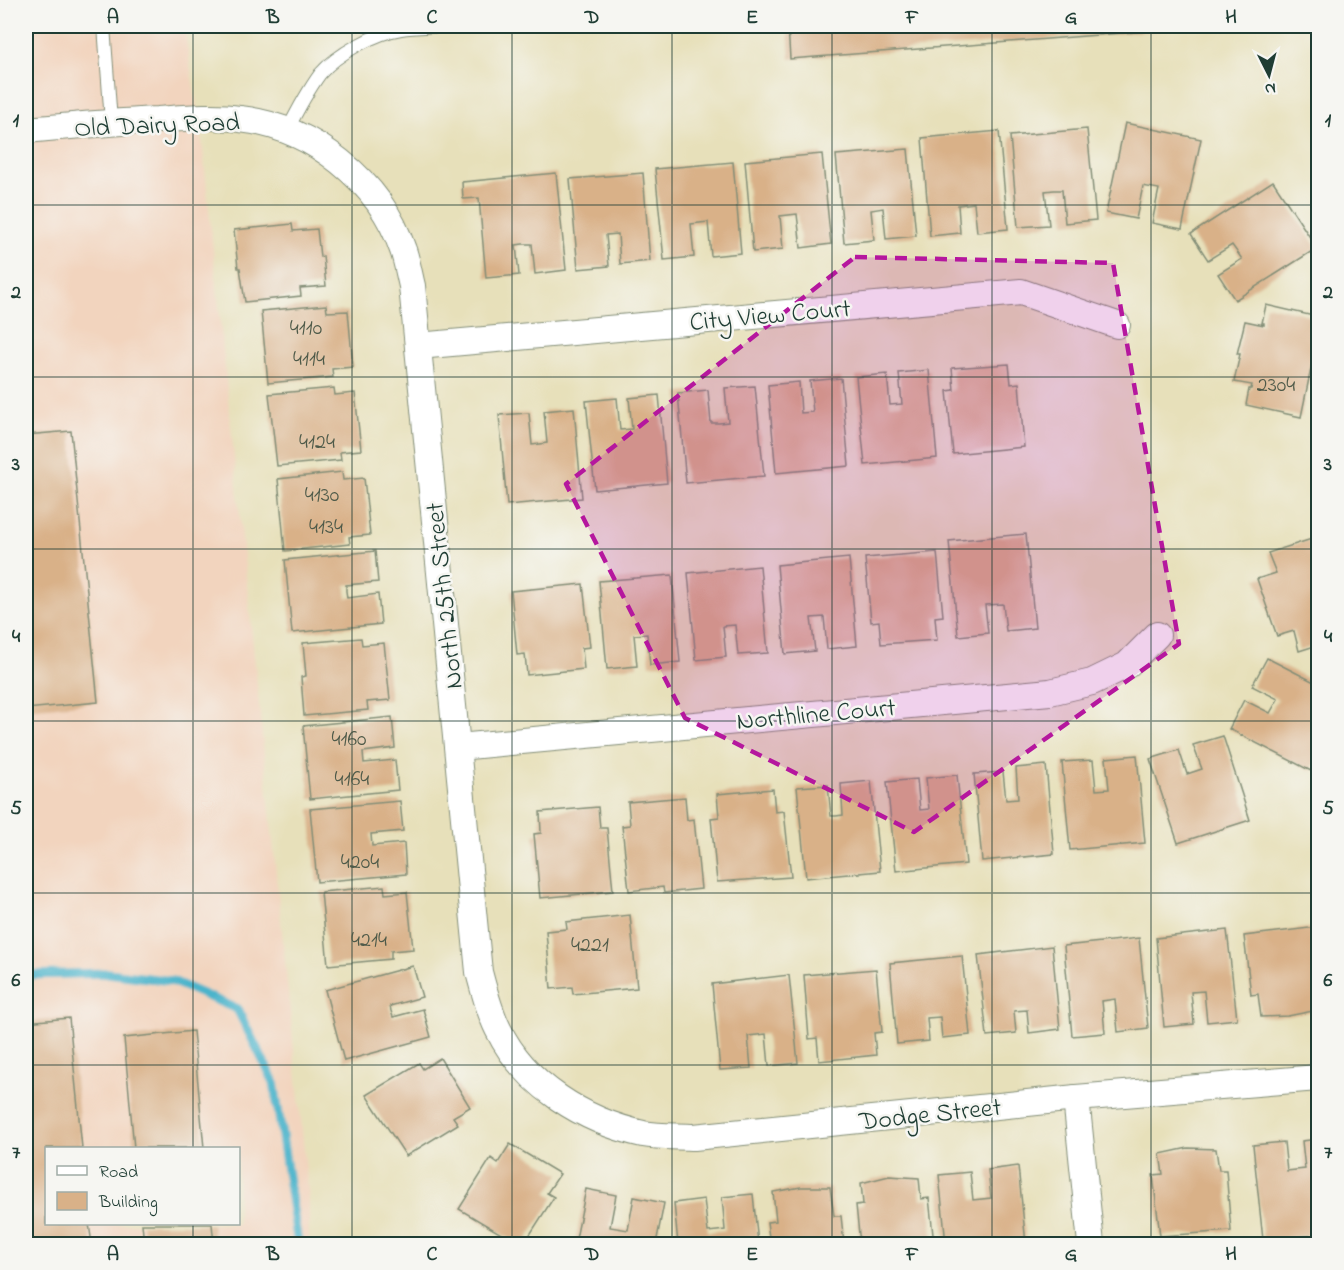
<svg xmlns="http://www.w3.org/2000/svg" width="1344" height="1270" font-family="'Indie Flower',sans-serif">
  <rect width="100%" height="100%" fill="#f6f6f2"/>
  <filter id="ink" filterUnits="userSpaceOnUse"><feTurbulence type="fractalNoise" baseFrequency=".0167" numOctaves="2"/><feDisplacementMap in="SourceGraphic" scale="12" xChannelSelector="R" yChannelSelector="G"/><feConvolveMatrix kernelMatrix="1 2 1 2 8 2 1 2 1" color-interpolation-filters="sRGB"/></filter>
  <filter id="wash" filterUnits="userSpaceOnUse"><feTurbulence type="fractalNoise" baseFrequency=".008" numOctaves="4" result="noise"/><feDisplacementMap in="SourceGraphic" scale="24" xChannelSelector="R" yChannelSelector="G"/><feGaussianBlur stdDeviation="1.35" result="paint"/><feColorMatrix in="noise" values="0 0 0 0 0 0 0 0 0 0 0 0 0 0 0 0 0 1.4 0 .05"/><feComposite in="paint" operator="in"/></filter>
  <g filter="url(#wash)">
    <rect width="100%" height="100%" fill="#e7e0ba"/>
    <!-- built -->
    <path fill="#f2d4be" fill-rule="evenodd" d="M26 26H184L202 140 309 1199V1244H26ZM46 1148H238V1224H46Z"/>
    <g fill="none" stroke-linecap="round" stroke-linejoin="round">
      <!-- stream -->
      <polyline stroke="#4cb4cb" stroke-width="9" points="26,975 108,973 172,981 237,1009 274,1082 298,1244"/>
    </g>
    <g id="blocks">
      <!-- building -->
      <g fill="#d9b188">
        <polygon points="788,26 1200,26 1200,27 790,59"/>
        <polygon points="1125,123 1201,139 1182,229 1152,223 1159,189 1143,186 1136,219 1106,213"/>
        <polygon points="1087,129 1096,220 1065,223 1062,190 1054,190 1045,191 1049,225 1018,227 1010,136"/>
        <polygon points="999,131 1008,229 977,232 974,203 958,205 960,233 930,236 922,138"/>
        <polygon points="908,149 916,236 886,239 883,208 871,210 874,240 844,243 836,155"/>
        <polygon points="822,154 831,244 801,248 797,214 780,216 783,249 753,252 745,161"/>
        <polygon points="733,162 741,253 711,256 708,222 691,224 694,257 664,260 655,169"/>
        <polygon points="556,173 566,270 535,274 532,244 523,244 516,245 519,275 486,278 479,198 463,199 462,182"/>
        <polygon points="643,173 650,261 620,264 618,234 606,235 609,266 578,269 570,179"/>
        <polygon points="1273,181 1317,248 1235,300 1218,274 1242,259 1232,245 1208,260 1191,234"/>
        <polygon points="292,224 293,231 317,229 320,257 323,256 326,286 300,288 301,296 245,302 240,268 238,268 234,230"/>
        <polygon points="326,305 327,312 348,311 353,367 332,369 333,377 268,383 261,311"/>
        <polygon points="1266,305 1318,317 1318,335 1301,417 1246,405 1249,389 1251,389 1252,385 1234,382 1240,354 1237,354 1245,321 1264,325 1264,323 1262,323"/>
        <polygon points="1009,364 1011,384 1019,383 1024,447 953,454 947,391 954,390 952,368"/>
        <polygon points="929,370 937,458 865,465 856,377 887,374 890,405 902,404 899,373"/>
        <polygon points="841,378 849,466 776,473 768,385 799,382 801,413 813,412 810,381"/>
        <polygon points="755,386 764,476 686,483 678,393 708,390 711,423 719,423 728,422 725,388"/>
        <polygon points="334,388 335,395 355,393 361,450 340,452 341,460 277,466 269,394"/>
        <polygon points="659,395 667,483 595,490 586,401 617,398 620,430 632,429 629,398"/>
        <polygon points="574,408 582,498 507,505 499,415 529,413 532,445 540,444 547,443 544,411"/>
        <polygon points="71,431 98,702 26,709 26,435"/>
        <polygon points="342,472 343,480 364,478 370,535 349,537 350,544 285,551 278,479"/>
        <polygon points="1026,534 1035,628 1006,631 1003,604 985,605 988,633 958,636 949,541"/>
        <polygon points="1318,537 1318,645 1299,651 1294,631 1277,636 1257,579 1276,573 1268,553"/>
        <polygon points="375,551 378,582 346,585 346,591 347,598 378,594 381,624 292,633 285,560"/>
        <polygon points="937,552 943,616 935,617 937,640 881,644 879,621 871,622 865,558"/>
        <polygon points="849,558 857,646 827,649 824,617 811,618 815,651 785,654 777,565"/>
        <polygon points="760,566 768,653 738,655 735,625 723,626 726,657 696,660 688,573"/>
        <polygon points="672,575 680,662 650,665 647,634 634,635 637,666 607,669 599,581"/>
        <polygon points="583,584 590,647 582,648 584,669 527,675 525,654 517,655 511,591"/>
        <polygon points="361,638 362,645 384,643 390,700 367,702 368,710 304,716 301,677 306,676 303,643"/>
        <polygon points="1267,658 1318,684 1318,756 1311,771 1229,729 1244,700 1270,713 1278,699 1252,686"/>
        <polygon points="392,717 395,748 363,752 364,763 395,760 398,790 310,799 303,726"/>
        <polygon points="1223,736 1250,820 1178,843 1150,759 1179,750 1187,774 1202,769 1193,745"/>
        <polygon points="1137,755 1145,843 1070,850 1062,762 1093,760 1096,790 1109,789 1106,758"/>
        <polygon points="1046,765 1054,854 982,861 974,774 1003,772 1006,800 1018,799 1016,768"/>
        <polygon points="957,775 966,864 896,871 887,782 917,779 920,810 929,809 926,778"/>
        <polygon points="871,781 880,871 806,878 797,787 828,785 831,816 836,816 843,815 841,784"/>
        <polygon points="773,789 775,812 784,811 791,877 717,882 711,818 719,817 717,794"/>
        <polygon points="685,797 687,820 694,819 701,889 664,893 663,887 629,891 622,826 630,825 628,802"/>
        <polygon points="400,801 403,831 371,834 372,846 404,843 406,874 317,882 310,809"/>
        <polygon points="598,807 600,828 607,828 613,891 540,898 534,834 541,833 540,812"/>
        <polygon points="384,886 385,894 407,892 413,949 391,951 391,959 328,965 321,892"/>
        <polygon points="630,915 637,988 573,994 572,987 551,989 546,931 567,929 566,922"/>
        <polygon points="1317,927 1318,987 1316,988 1318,1010 1288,1016 1261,1017 1258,994 1251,995 1244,936"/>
        <polygon points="1227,930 1237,1019 1207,1022 1204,991 1191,992 1194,1024 1164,1027 1156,938"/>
        <polygon points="1139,938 1148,1028 1118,1032 1115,999 1102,1001 1105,1033 1072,1036 1064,946"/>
        <polygon points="1052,946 1060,1029 1029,1033 1027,1010 1014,1011 1016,1033 987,1036 978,955"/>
        <polygon points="962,956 970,1035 942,1038 940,1017 927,1018 929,1041 897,1044 890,963"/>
        <polygon points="413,966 422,997 390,1006 391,1011 393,1017 423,1009 431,1037 344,1061 325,990"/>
        <polygon points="876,969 882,1032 874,1033 876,1055 819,1061 817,1038 809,1039 804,975"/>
        <polygon points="789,975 798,1063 769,1066 766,1034 748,1036 751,1068 720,1070 712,984"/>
        <polygon points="69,1018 82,1148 46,1148 46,1224 89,1224 92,1244 26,1244 26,1022"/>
        <polygon points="193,1031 204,1148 134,1148 124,1038"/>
        <polygon points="440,1058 470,1107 453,1117 458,1124 406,1156 366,1095 419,1063 423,1069"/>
        <polygon points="1318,1139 1318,1235 1263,1240 1253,1145 1284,1142 1287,1171 1305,1169 1302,1141"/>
        <polygon points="510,1144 560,1174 547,1193 554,1197 524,1244 518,1244 459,1209 491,1158 498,1163"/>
        <polygon points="1188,1148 1216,1149 1219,1170 1226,1170 1231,1231 1160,1236 1153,1175 1163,1174 1160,1154"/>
        <polygon points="1018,1166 1026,1244 946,1244 939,1175 970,1172 973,1200 991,1198 988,1170"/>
        <polygon points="889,1176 919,1178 921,1199 929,1198 934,1244 860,1244 856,1205 863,1204 861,1183"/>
        <polygon points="801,1187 830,1187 834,1216 841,1216 844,1244 770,1244 767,1222 776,1221 773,1192"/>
        <polygon points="586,1189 616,1195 610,1227 628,1230 634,1197 664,1203 656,1244 575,1244"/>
        <polygon points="753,1194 758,1244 678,1244 674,1203 704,1199 708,1232 717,1231 725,1230 722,1197"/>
        <polygon points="142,1224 212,1224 214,1244 144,1244"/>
      </g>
    </g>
  </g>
  <g filter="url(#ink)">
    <use href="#blocks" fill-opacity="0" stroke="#838e77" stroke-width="1.5"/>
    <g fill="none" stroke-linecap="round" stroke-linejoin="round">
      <defs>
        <g id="lane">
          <polyline points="104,26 111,122"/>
          <path d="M287 131C297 111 307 92 320 74 337 54 375 33 401 29 414 27 429 27 443 26"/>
        </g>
        <g id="street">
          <path d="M26 130C70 126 114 122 158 120 185 118 213 115 240 119 312 127 380 181 403 250 407 261 409 274 412 286L479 972C484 991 489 1011 498 1029 525 1085 584 1121 643 1134 660 1137 678 1136 694 1137L1076 1098 1318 1078"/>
          <polyline points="418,346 1021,292 1117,325"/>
          <polyline points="458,747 1050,692 1092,682 1127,665 1157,635"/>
          <polyline points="1076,1098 1091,1244"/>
        </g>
      </defs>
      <!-- lane casing -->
      <use href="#lane" stroke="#838e77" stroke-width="14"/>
      <!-- street casing -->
      <use href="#street" stroke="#838e77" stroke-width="28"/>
      <!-- lane -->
      <use href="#lane" stroke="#fff" stroke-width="12"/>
      <!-- street -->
      <use href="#street" stroke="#fff" stroke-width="26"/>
    </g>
  </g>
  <!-- marked area -->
  <path fill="#b5179e" fill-opacity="0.2" stroke="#b5179e" stroke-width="4.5" stroke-dasharray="12 8" stroke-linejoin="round" d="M855 257 1113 263 1179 644 914 832 685 718 566 484Z"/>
  <!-- grid -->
  <path fill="none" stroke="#1f3d34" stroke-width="1.5" stroke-opacity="0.55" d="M193 26V1148M352 26V1244M512 26V1244M672 26V1244M832 26V1244M992 26V1244M1151 26V1244M26 205H1318M26 377H1318M26 549H1318M26 721H1318M26 893H1318M26 1065H1318M193 1224V1244"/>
  <g text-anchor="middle" stroke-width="5" stroke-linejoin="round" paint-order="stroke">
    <!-- number labels -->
    <g font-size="22" fill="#4e5a49">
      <text x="306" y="334">4110</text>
      <text x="309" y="365">4114</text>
      <text x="1276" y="391">2304</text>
      <text x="317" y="448">4124</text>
      <text x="322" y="501">4130</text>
      <text x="326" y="533">4134</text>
      <text x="349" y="745">4160</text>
      <text x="352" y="785">4164</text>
      <text x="360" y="868">4204</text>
      <text x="369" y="946">4214</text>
      <text x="590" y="951">4221</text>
    </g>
    <!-- street labels -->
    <g font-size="26" fill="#1f3d34" stroke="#f6f6f2">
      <text transform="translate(157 124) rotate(-2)" y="9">Old Dairy Road</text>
      <text transform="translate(770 314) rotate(-5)" y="9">City View Court</text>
      <text transform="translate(443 596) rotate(-96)" y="9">North 25th Street</text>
      <text transform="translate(816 713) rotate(-5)" y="9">Northline Court</text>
      <text transform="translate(930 1113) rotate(-6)" y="9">Dodge Street</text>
    </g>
  </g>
  <!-- margin -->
  <rect width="1344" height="1270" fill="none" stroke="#f6f6f2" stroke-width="66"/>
  <!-- legend -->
  <rect x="45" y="1147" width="195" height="78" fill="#f6f6f2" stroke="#a0aca6" stroke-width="1.5"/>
  <rect x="57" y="1166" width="30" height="9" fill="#ffffff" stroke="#a0aca6" stroke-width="1.5"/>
  <text x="99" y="1177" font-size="18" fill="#1f3d34">Road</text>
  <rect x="57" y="1192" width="30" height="18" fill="#d9b188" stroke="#a0aca6" stroke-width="1.5"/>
  <text x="99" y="1207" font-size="18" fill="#1f3d34">Building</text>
  <!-- north arrow -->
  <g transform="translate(1269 75) rotate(174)" stroke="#f6f6f2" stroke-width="4.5" paint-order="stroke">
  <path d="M0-4.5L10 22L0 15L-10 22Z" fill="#1f3d34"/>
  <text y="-9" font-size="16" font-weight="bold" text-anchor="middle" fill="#1f3d34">N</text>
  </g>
  <rect x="33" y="33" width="1278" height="1204" fill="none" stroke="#1f3d34" stroke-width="2"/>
  <g font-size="20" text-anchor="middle" font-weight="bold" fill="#1f3d34">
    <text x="113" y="23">A</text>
    <text x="273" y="23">B</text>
    <text x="432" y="23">C</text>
    <text x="592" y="23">D</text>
    <text x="752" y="23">E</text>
    <text x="912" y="23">F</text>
    <text x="1071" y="23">G</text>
    <text x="1231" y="23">H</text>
    <text x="16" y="126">1</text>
    <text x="1328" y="126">1</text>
    <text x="16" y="298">2</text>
    <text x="1328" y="298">2</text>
    <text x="16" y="470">3</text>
    <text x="1328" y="470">3</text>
    <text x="16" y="642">4</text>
    <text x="1328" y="642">4</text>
    <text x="16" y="814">5</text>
    <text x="1328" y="814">5</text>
    <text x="16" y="986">6</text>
    <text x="1328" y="986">6</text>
    <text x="16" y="1158">7</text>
    <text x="1328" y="1158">7</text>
    <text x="113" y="1260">A</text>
    <text x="273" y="1260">B</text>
    <text x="432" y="1260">C</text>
    <text x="592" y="1260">D</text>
    <text x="752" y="1260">E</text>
    <text x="912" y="1260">F</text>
    <text x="1071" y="1260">G</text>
    <text x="1231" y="1260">H</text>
  </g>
</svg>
